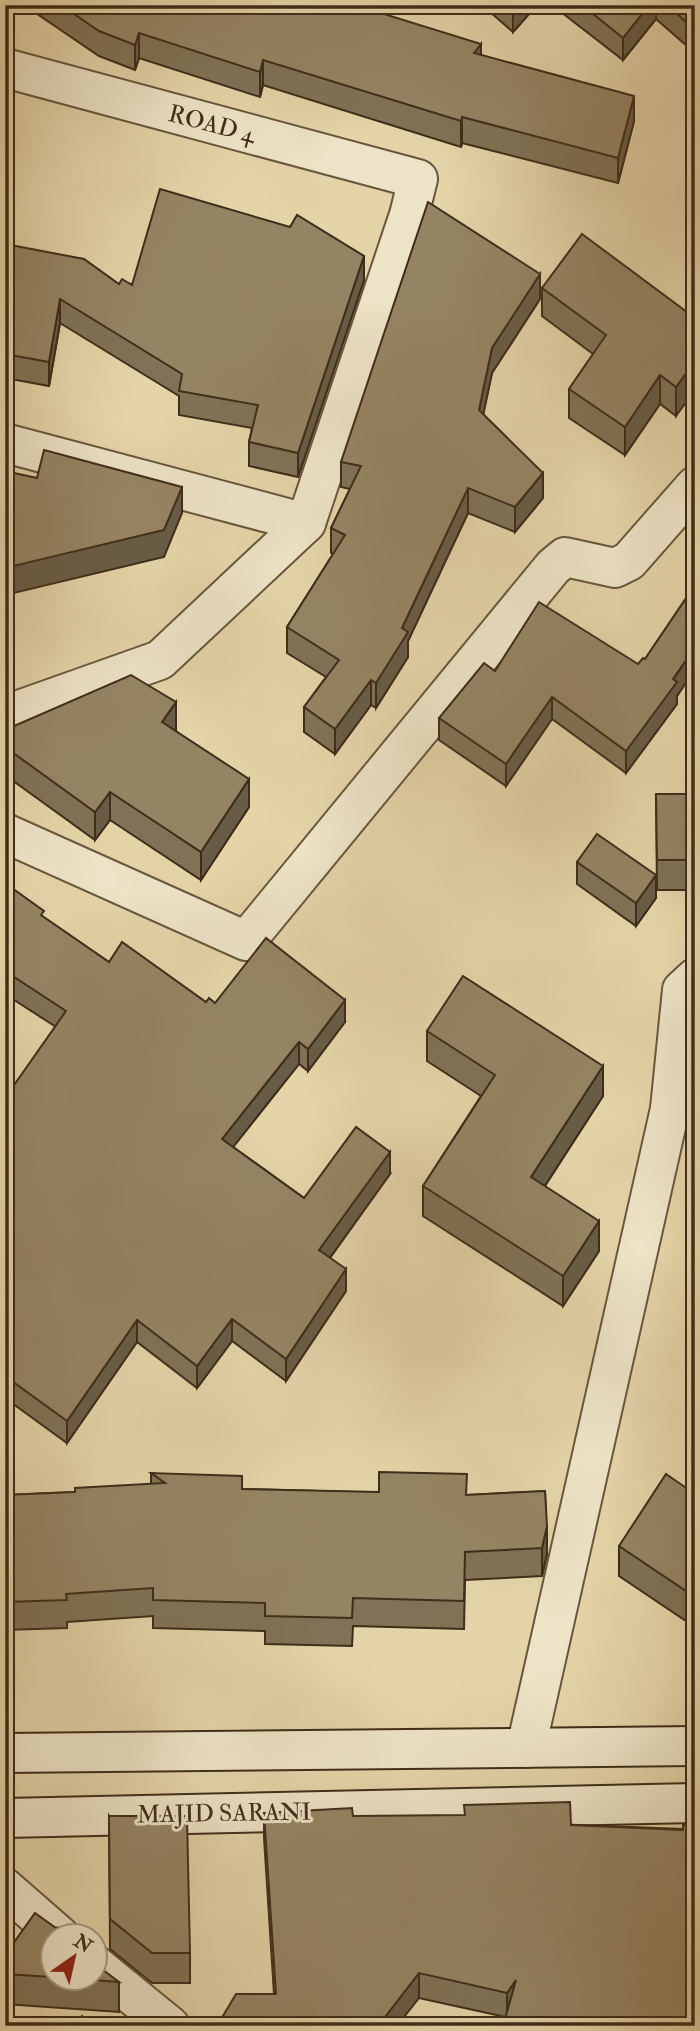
<svg xmlns="http://www.w3.org/2000/svg" width="700" height="2031" font-family="'IM FELL Double Pica',serif">
  <rect width="100%" height="100%" fill="#e4d4a8"/>
  <filter id="stains"><feTurbulence type="fractalNoise" baseFrequency=".00286" numOctaves="4"/><feColorMatrix values="0 0 0 0 .2 0 0 0 0 .09 0 0 0 0 .02 0 0 0 .5 -.17"/></filter>
  <radialGradient id="worn" r=".72"><stop offset=".6" stop-color="#630" stop-opacity="0"/><stop offset="1" stop-color="#630" stop-opacity=".3"/></radialGradient>
  <g fill="none" stroke-linecap="round" stroke-linejoin="round">
    <defs>
      <g id="street">
        <polyline points="5,68 418,179 409,215 306,523 160,660 5,715"/>
        <polyline points="5,443 306,523"/>
        <polyline points="5,833 246,941 553,567 565,557 615,568 629,561 695,486"/>
        <polyline points="670,1109 682,990 695,978"/>
        <polyline points="526,1748 670,1109 695,1110"/>
        <polyline points="5,1888 61,1937"/>
        <polyline points="94,1964 170,2026"/>
      </g>
      <g id="secondary">
        <polyline points="5,1753 695,1746"/>
        <polyline points="5,1818 695,1803"/>
      </g>
    </defs>
    <!-- street casing -->
    <use href="#street" stroke="#68573e" stroke-width="42"/>
    <!-- secondary casing -->
    <use href="#secondary" stroke="#3f2d1a" stroke-width="42"/>
    <!-- street -->
    <use href="#street" stroke="#ede3c6" stroke-width="38"/>
    <!-- secondary -->
    <use href="#secondary" stroke="#ede3c6" stroke-width="38"/>
  </g>
  <!-- wall -->
  <g fill="#807256" stroke="#3f2d1a" stroke-width="2">
    <polygon points="24,5 355,5 481,55 634,121 618,183 462,143 461,147 263,85 260,97 139,58 135,70 99,56"/>
    <polygon points="482,5 537,5 513,32"/>
    <polygon points="552,5 695,5 695,53 656,19 623,60"/>
    <polygon points="5,244 119,284 364,280 298,477 249,466 249,442 252,428 179,415 179,396 60,323 49,386 5,378"/>
    <polygon points="542,288 695,318 676,416 660,404 625,455 569,418 569,389 593,354 542,316"/>
    <polygon points="540,299 492,373 483,414 543,498 515,532 468,513 408,641 408,657 376,708 371,705 335,754 304,732 304,707 326,677 287,653 287,627 333,554 331,553 331,528 350,489 341,487 341,462"/>
    <polygon points="695,585 695,669 677,696 677,704 626,773 552,719 506,786 439,740 439,718 495,671 638,664 645,659"/>
    <polygon points="176,729 176,731 249,807 201,880 110,820 95,840 5,775 5,730"/>
    <polygon points="656,794 695,794 695,890 657,890"/>
    <polygon points="577,862 656,898 636,926 577,884"/>
    <polygon points="5,883 44,918 109,962 206,1002 345,1022 308,1071 299,1064 233,1147 304,1198 390,1174 330,1258 346,1291 286,1381 232,1341 197,1388 137,1342 67,1443 5,1398 5,1098 56,1027 5,994"/>
    <polygon points="427,1031 603,1096 545,1186 599,1251 563,1306 423,1216 423,1186 481,1096 427,1061"/>
    <polygon points="151,1473 242,1489 467,1495 545,1491 547,1554 542,1576 465,1580 464,1629 353,1626 352,1646 265,1644 265,1631 153,1628 153,1616 67,1622 67,1628 5,1630 5,1495 75,1492 151,1484"/>
    <polygon points="695,1494 695,1627 619,1576 619,1546"/>
    <polygon points="264,1813 683,1829 695,1825 505,2017 419,1998 274,1994 264,1838"/>
    <polygon points="109,1816 190,1953 190,1983 152,1983 110,1949"/>
    <polygon points="56,1928 52,1936 52,1978 94,1978 119,1982 119,2012 5,2004 5,1955"/>
  </g>
  <!-- shaded-wall -->
  <g fill="#685c46" stroke="#3f2d1a" stroke-width="2">
    <polygon points="517,5 537,5 513,32 513,10"/>
    <polygon points="649,5 656,5 656,19 623,60 623,38"/>
    <polygon points="139,33 139,58 135,70 135,45"/>
    <polygon points="481,44 481,70 474,53"/>
    <polygon points="263,60 263,85 260,97 260,72"/>
    <polygon points="634,96 634,121 618,183 618,158"/>
    <polygon points="462,117 462,143 461,147 461,121"/>
    <polygon points="364,256 364,280 298,477 298,453"/>
    <polygon points="540,274 540,299 492,373 479,435 479,410 492,348"/>
    <polygon points="60,299 60,323 49,386 49,362"/>
    <polygon points="695,361 695,390 676,416 676,387"/>
    <polygon points="660,375 660,404 625,455 625,427"/>
    <polygon points="543,473 543,498 515,532 515,507"/>
    <polygon points="182,487 182,513 164,557 5,595 5,568"/>
    <polygon points="468,488 468,513 408,641 408,657 376,708 376,683"/>
    <polygon points="695,647 695,669 677,696 677,704 626,773 626,751"/>
    <polygon points="371,680 371,705 335,754 335,729"/>
    <polygon points="552,697 552,719 506,786 506,764"/>
    <polygon points="176,702 176,729 162,749 162,722"/>
    <polygon points="249,779 249,807 201,880 201,852"/>
    <polygon points="110,792 110,820 95,840 95,812"/>
    <polygon points="656,875 656,898 636,926 636,903"/>
    <polygon points="345,1000 345,1022 308,1071 308,1049"/>
    <polygon points="299,1042 299,1064 222,1161 222,1139"/>
    <polygon points="603,1066 603,1096 531,1207 531,1177"/>
    <polygon points="390,1152 390,1174 319,1273 319,1250"/>
    <polygon points="599,1221 599,1251 563,1306 563,1276"/>
    <polygon points="346,1269 346,1291 286,1381 286,1359"/>
    <polygon points="232,1319 232,1341 197,1388 197,1366"/>
    <polygon points="137,1320 137,1342 67,1443 67,1421"/>
    <polygon points="547,1526 547,1554 542,1576 542,1548"/>
    <polygon points="419,1973 419,1998 397,2026 378,2026"/>
    <polygon points="516,1980 507,2018 507,1993"/>
  </g>
  <!-- building -->
  <g fill="#958464" stroke="#3f2d1a" stroke-width="2">
    <polygon points="61,5 355,5 481,44 474,53 634,96 618,158 462,117 461,121 263,60 260,72 139,33 135,45 99,31"/>
    <polygon points="508,5 517,5 513,10"/>
    <polygon points="582,5 649,5 623,38"/>
    <polygon points="667,5 695,5 695,30"/>
    <polygon points="160,189 290,227 297,215 364,256 298,453 249,442 258,405 179,391 182,374 60,299 49,362 5,354 5,244 84,259 119,284 122,279 132,285"/>
    <polygon points="428,202 540,274 492,348 479,410 543,473 515,507 468,488 402,628 408,632 376,683 371,680 335,729 304,707 339,660 287,627 345,535 331,528 361,466 341,462"/>
    <polygon points="582,234 695,318 695,361 676,387 660,375 625,427 569,389 606,335 542,288"/>
    <polygon points="44,450 182,487 164,530 5,568 5,471 37,478"/>
    <polygon points="695,585 695,647 673,679 677,682 626,751 552,697 506,764 439,718 484,663 495,671 539,602 638,664 643,658 645,659"/>
    <polygon points="131,675 176,702 162,722 249,779 201,852 110,792 95,812 5,747 5,730"/>
    <polygon points="656,794 695,794 695,860 657,860"/>
    <polygon points="597,834 656,875 636,903 577,862"/>
    <polygon points="5,883 44,911 41,915 109,962 122,942 206,1002 209,998 215,1003 266,938 345,1000 308,1049 299,1042 222,1139 304,1198 356,1127 390,1152 319,1250 346,1269 286,1359 232,1319 197,1366 137,1320 67,1421 5,1376 5,1098 66,1011 5,971"/>
    <polygon points="463,976 603,1066 531,1177 599,1221 563,1276 423,1186 495,1075 427,1031"/>
    <polygon points="379,1472 467,1474 466,1495 545,1491 547,1526 542,1548 465,1552 464,1601 353,1598 352,1618 265,1616 265,1603 153,1600 153,1588 66,1594 67,1600 5,1602 5,1495 75,1492 75,1488 165,1483 151,1473 242,1476 242,1489 379,1492"/>
    <polygon points="666,1474 695,1494 695,1597 619,1546"/>
    <polygon points="570,1802 571,1825 683,1830 683,1825 695,1825 695,2026 503,2026 516,1980 507,1993 419,1973 378,2026 217,2026 236,1994 276,1994 264,1813 352,1808 353,1816 465,1815 464,1805"/>
    <polygon points="109,1816 187,1816 190,1953 152,1953 110,1919"/>
    <polygon points="35,1913 56,1928 70,1927 73,1929 73,1936 52,1936 52,1977 5,1974 5,1955"/>
    <polygon points="94,1963 119,1982 67,1978 94,1978"/>
    <polygon points="82,2016 95,2026 75,2026"/>
  </g>
  <g text-anchor="middle" stroke-width="6" stroke-linejoin="round" paint-order="stroke">
    <!-- street labels -->
    <g font-size="24" fill="#3f2d1a" stroke="#ede3c6">
      <text transform="translate(212 124) rotate(15)" y="8">ROAD 4</text>
      <text transform="translate(224 1813) rotate(-1)" y="8">MAJID SARANI</text>
    </g>
  </g>
  <!-- margin -->
  <rect width="700" height="2031" fill="none" stroke="#e4d4a8" stroke-width="28"/>
  <rect x="7" y="7" width="686" height="2017" fill="none" stroke="#3f2d1a" stroke-width="3.5"/>
  <rect x="14" y="14" width="672" height="2003" fill="none" stroke="#3f2d1a" stroke-width="2"/>
  <!-- north arrow -->
  <g transform="translate(74 1957) rotate(34)"><circle r="33" fill="#ede3c6" stroke="#a79a81" stroke-width="2"/>
  <path d="M0-5L12 26L0 18L-12 26Z" fill="#8f2418"/>
  <text y="-10" font-size="19" font-weight="bold" text-anchor="middle" fill="#3f2d1a">N</text>
  </g>
  <rect width="100%" height="100%" filter="url(#stains)"/>
  <rect width="100%" height="100%" fill="url(#worn)"/>
</svg>
